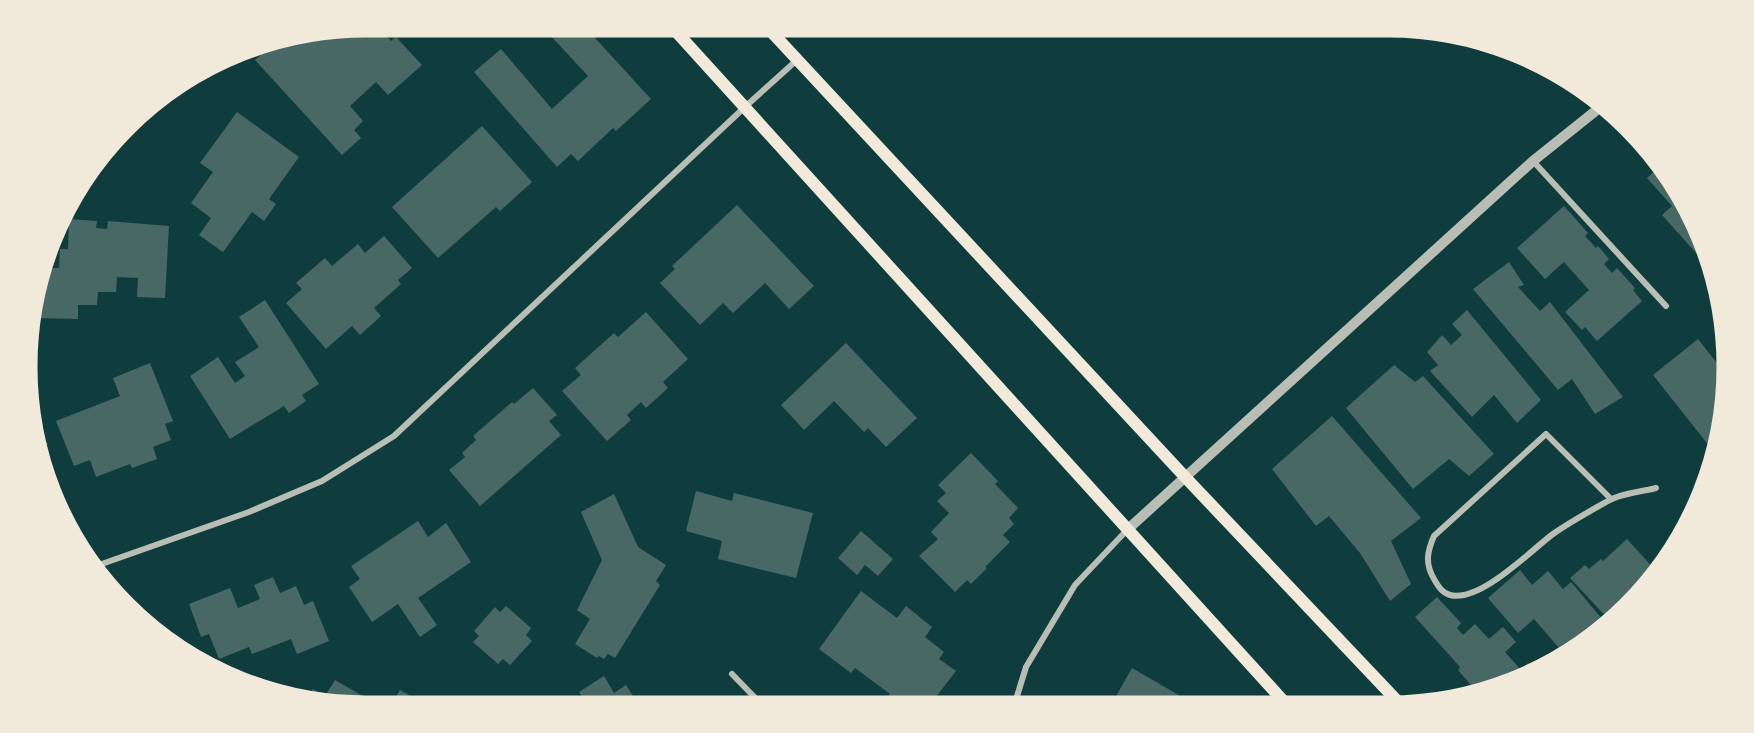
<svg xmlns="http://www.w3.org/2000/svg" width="1754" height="733" font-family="Raleway,sans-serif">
  <rect width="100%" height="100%" fill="#0f3d3e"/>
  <!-- building -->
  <g fill="#486865">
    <polygon points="362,26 370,35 379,27 391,41 396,37 422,65 388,95 376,82 350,106 363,121 354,130 361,138 342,155 255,60 271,46 268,43 270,42"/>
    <polygon points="561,26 586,26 596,37 595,38 651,99 616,131 613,128 578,161 571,154 557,167 474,72 501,49 552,109 588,76 550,35"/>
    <polygon points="237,112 299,157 269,199 276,204 264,221 252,212 223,252 199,235 211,218 191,203 213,172 200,163"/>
    <polygon points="482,126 532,182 500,211 496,207 438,258 392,207"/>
    <polygon points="1657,169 1693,215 1706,264 1662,215 1672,206 1647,178"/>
    <polygon points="737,205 814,286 789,309 765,283 733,313 723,303 700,325 660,283 675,269 672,266"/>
    <polygon points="1564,206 1588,233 1585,236 1596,248 1598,246 1609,259 1604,264 1612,273 1617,268 1635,288 1633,290 1642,301 1597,341 1585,327 1582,330 1565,312 1589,290 1564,262 1545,279 1517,248"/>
    <polygon points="69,219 97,221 96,228 107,229 108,221 169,226 165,298 137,297 138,278 117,277 116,292 98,292 97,305 78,305 78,319 37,318 39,292 47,268 59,268 60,249 68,249"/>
    <polygon points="384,236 412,268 398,280 401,284 374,308 381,316 360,335 352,326 326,349 286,303 302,289 296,283 325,258 332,266 358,244 365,253"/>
    <polygon points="1509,262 1524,285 1518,287 1540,311 1550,302 1623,397 1595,414 1572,379 1558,390 1473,289"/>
    <polygon points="265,300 319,384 302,395 306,401 289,413 284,406 230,439 190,376 218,357 235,383 245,376 235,362 259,347 239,317"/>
    <polygon points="1467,310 1541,400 1517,423 1494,395 1472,417 1430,371 1438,365 1427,352 1442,335 1451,345 1462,335 1452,324"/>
    <polygon points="646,312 688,359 663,382 668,388 646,408 641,402 627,415 631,420 607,441 562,391 581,375 575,368 614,333 618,337"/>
    <polygon points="1698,339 1724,372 1714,452 1653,375"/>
    <polygon points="846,343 917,418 886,447 868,428 864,432 834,401 804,430 781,405"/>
    <polygon points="150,363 173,421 165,424 171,440 153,447 157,459 132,468 130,464 96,477 90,460 74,466 56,421 120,396 113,378"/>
    <polygon points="1394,365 1415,382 1423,376 1494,454 1469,476 1449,459 1413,489 1346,408"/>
    <polygon points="533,388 557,415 549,421 561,435 480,506 449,470 465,457 462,453 476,440 473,436 512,402 514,404"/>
    <polygon points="1332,416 1421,518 1391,541 1411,584 1390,601 1360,553 1329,516 1316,526 1272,469"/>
    <polygon points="32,423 48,444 39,451 32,433"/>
    <polygon points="971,453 998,481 995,484 1018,508 1009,518 1014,524 1003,535 1010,542 985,567 987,568 971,584 967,580 955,592 919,556 938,539 931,532 949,513 937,501 946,493 938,485"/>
    <polygon points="696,491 732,501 734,493 813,513 796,578 718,559 722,541 686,531"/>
    <polygon points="614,494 638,547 666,565 656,581 660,585 615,658 608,654 604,659 599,656 597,658 575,644 590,619 577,610 602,560 581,512"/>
    <polygon points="418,521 428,537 446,523 471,562 418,598 437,625 420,637 398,604 372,622 349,587 360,579 351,566"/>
    <polygon points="861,531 893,559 878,576 865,565 857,575 838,558"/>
    <polygon points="1627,539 1657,572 1612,623 1570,578 1585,565 1589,569 1601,559 1603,561"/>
    <polygon points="1520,570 1532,585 1548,571 1563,589 1571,582 1608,626 1565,655 1534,619 1518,633 1488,598"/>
    <polygon points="273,577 280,593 296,586 304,605 313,601 329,641 297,654 291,639 252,654 249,647 219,659 209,634 201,637 189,604 230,588 238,608 260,599 254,585"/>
    <polygon points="861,591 897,618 906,606 932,627 925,637 944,652 939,659 956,671 929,706 895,706 885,699 890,694 855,668 851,673 819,649"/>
    <polygon points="1437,597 1461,623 1457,628 1463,635 1475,624 1489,639 1503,627 1516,642 1505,652 1521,670 1528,663 1537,673 1476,691 1458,670 1460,667 1415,617"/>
    <polygon points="506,606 531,628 526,635 532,641 510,665 503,659 498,664 473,642 479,636 474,631 495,607 500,612"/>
    <polygon points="1132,668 1196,705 1111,705"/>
    <polygon points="604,676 614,693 626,685 640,707 589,707 579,692"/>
    <polygon points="335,680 382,707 366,708 307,698 313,689 325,696"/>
    <polygon points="400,690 430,707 390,707"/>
  </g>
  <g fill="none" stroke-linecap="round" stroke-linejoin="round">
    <!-- minor -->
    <g stroke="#b8beb3" stroke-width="6">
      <polyline points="1533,161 1666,306"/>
      <path d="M1611 499 1546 434 1434 536C1427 552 1425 564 1434 579 1438 586 1442 593 1450 595 1480 603 1530 551 1553 534 1570 522 1590 511 1608 501 1621 493 1641 492 1656 488"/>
      <polyline points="96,566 249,512 322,481 394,436 746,106 797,60"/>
      <polyline points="732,674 763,706"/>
      <polyline points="1014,706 1026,667 1075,585 1127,530"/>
    </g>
    <!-- tertiary -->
    <polyline stroke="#b8beb3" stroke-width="10" points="1127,530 1533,161 1603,105"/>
    <!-- secondary -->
    <g stroke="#f1e9da" stroke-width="12">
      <polyline points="671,26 1287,705"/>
      <polyline points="766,26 1186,478 1401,705"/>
    </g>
  </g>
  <!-- crop -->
  <path d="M0 0H1754V733H0ZM366 36H1388A330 330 0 0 1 1718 366V367A330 330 0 0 1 1388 697H366A330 330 0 0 1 36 367V366A330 330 0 0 1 366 36Z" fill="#f1e9da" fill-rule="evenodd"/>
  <path fill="none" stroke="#f1e9da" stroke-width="3" d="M366 36H1388A330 330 0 0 1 1718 366V367A330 330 0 0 1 1388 697H366A330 330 0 0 1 36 367V366A330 330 0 0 1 366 36Z"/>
</svg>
